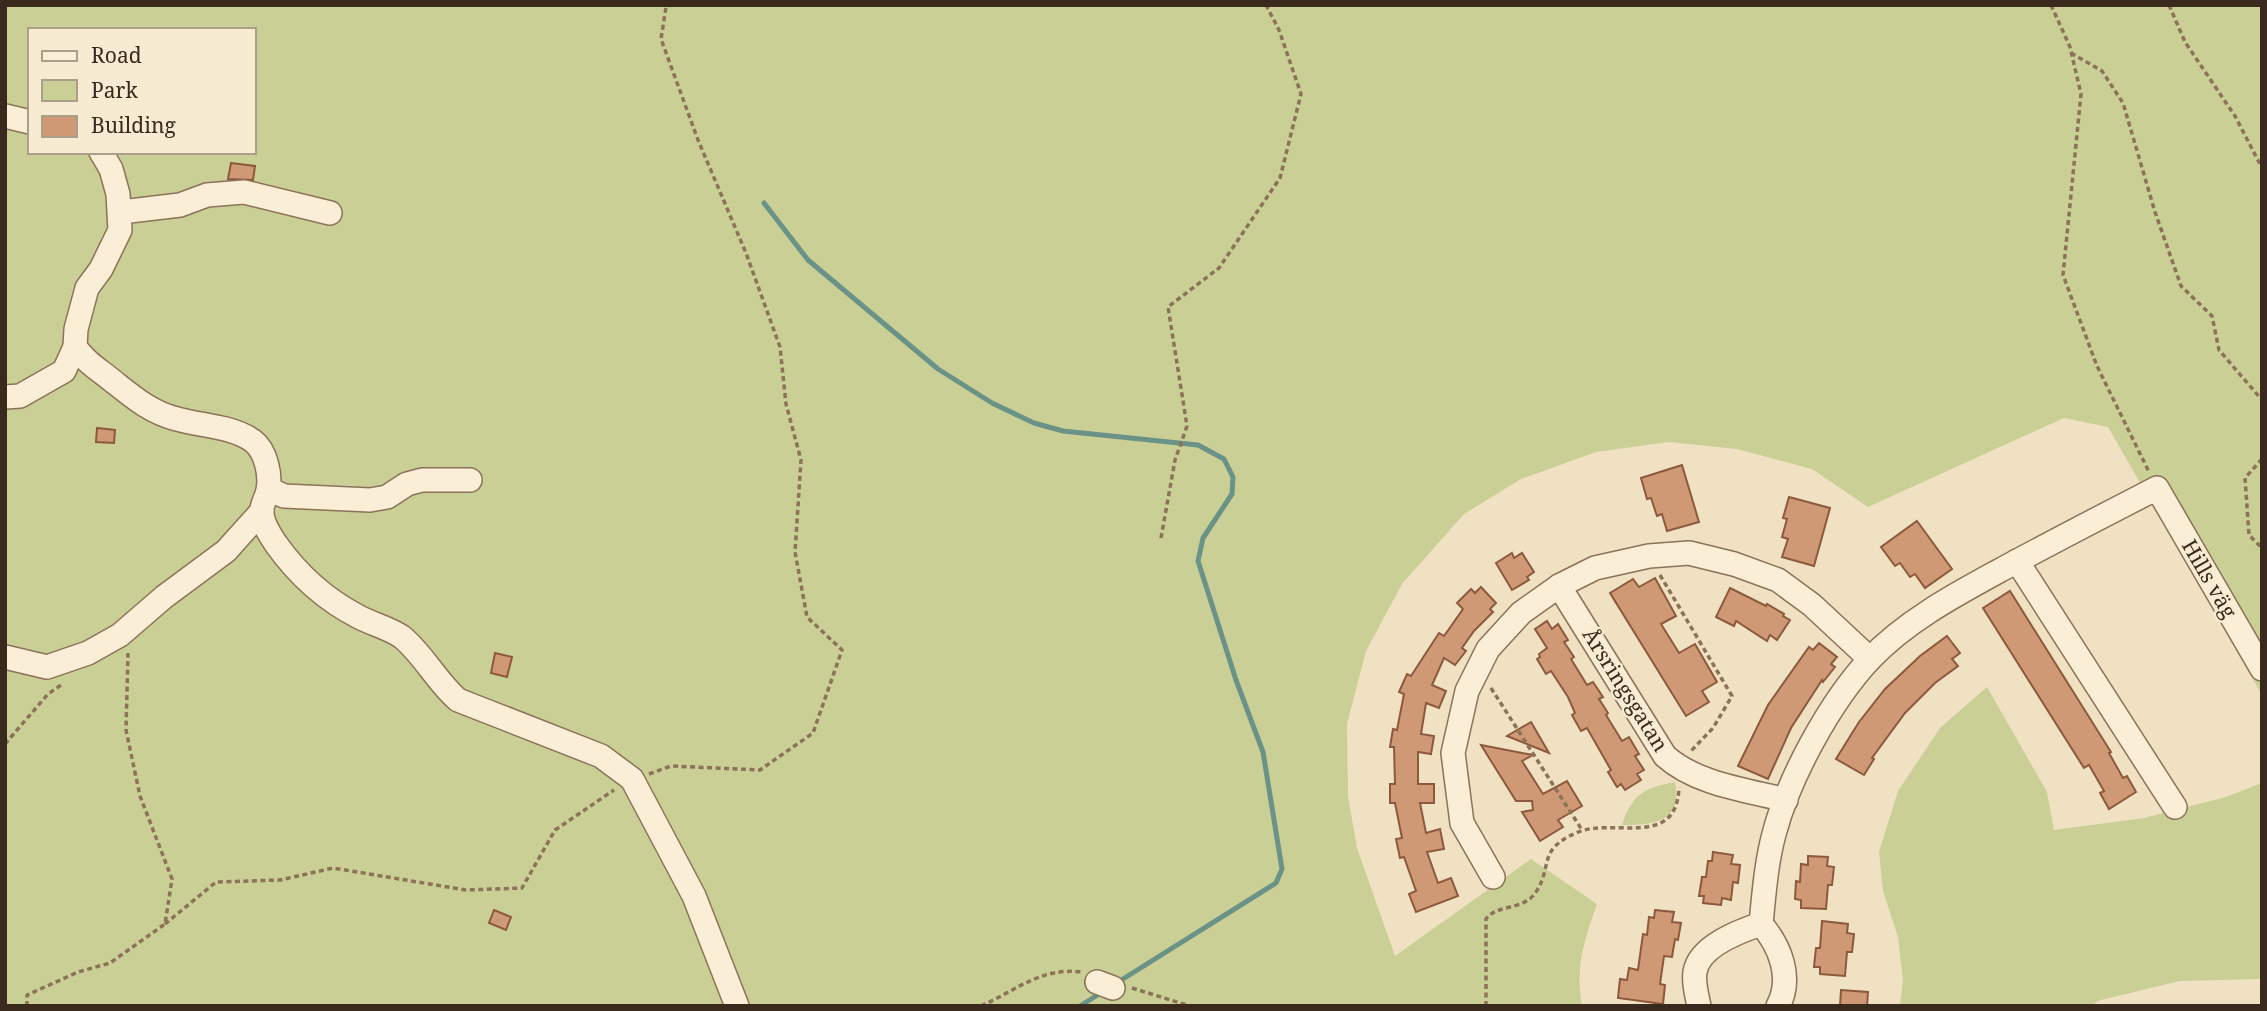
<svg xmlns="http://www.w3.org/2000/svg" width="2267" height="1011" font-family="'Noto Serif',serif">
  <rect width="100%" height="100%" fill="#f0e1c2"/>
  <!-- green -->
  <g fill="#cacf96" fill-rule="evenodd">
    <path d="M5 5H2262V695L2108 427 2064 418 1868 507 1812 469 1737 449 1669 442 1596 452 1521 479 1464 514 1402 584 1366 651 1347 724 1348 796 1357 848 1395 956 1531 859 1597 904C1584 941 1575 966 1582 1006H5ZM30 30H254V152H30Z"/>
    <polygon points="1987,687 2047,792 2054,830 2144,818 2226,797 2262,783 2262,979 2180,981 2101,1000 2089,1006 1900,1006 1903,980 1898,937 1883,891 1879,852 1898,791 1940,728"/>
    <path d="M1675 782C1683 823 1652 825 1622 825 1632 794 1644 788 1675 782Z"/>
  </g>
  <g fill="none" stroke-linecap="round" stroke-linejoin="round">
    <!-- stream -->
    <g stroke="#6b9287" stroke-width="5">
      <polyline points="764,203 808,260 938,369 992,403 1034,423 1063,431 1198,445 1224,459 1233,477 1232,494 1203,538 1198,561 1236,680 1263,752 1282,869 1276,883 1115,984"/>
      <polyline points="1080,1006 1104,991"/>
    </g>
  </g>
  <!-- building -->
  <g fill="#d09976" stroke="#8c593d" stroke-width="2">
    <polygon points="231,163 255,166 253,180 228,179"/>
    <polygon points="97,428 115,430 114,443 96,442"/>
    <polygon points="1682,465 1699,522 1667,531 1662,514 1657,516 1651,498 1647,499 1641,478"/>
    <polygon points="1789,497 1830,508 1814,566 1782,557 1788,539 1782,537 1787,519 1783,518"/>
    <polygon points="1917,521 1952,569 1925,588 1915,574 1910,577 1900,563 1895,566 1881,547"/>
    <polygon points="1512,553 1514,558 1522,553 1534,572 1527,577 1529,580 1512,590 1496,563"/>
    <polygon points="1655,578 1676,616 1661,624 1679,653 1695,644 1717,682 1702,691 1709,702 1686,716 1610,593 1633,579 1639,587"/>
    <polygon points="1481,587 1496,603 1490,609 1493,612 1474,631 1462,648 1466,651 1455,665 1444,658 1432,685 1446,691 1439,708 1426,703 1421,734 1434,736 1431,754 1418,752 1418,784 1434,784 1434,803 1420,803 1426,833 1440,829 1444,849 1427,852 1438,883 1451,878 1458,896 1416,912 1409,894 1416,891 1404,857 1400,858 1396,839 1402,838 1395,803 1390,803 1390,784 1395,784 1394,747 1390,747 1393,729 1397,730 1404,694 1399,692 1407,674 1411,676 1439,633 1444,636 1463,609 1457,603 1471,589 1475,593"/>
    <polygon points="1730,588 1766,606 1767,604 1784,614 1783,616 1790,620 1777,640 1770,635 1767,641 1736,621 1734,626 1716,617"/>
    <polygon points="2010,591 2111,752 2109,753 2123,778 2127,776 2136,792 2109,809 2100,793 2104,791 2089,765 2084,768 1983,608"/>
    <polygon points="1547,621 1552,629 1558,624 1568,640 1564,642 1574,657 1571,659 1587,685 1593,682 1603,697 1599,699 1608,713 1606,715 1622,741 1629,737 1639,754 1635,756 1644,770 1637,774 1641,780 1625,790 1621,784 1617,787 1608,772 1611,770 1587,728 1581,731 1572,715 1575,713 1568,697 1551,671 1546,674 1537,659 1540,657 1539,654 1547,648 1535,629"/>
    <polygon points="1947,636 1960,653 1952,659 1958,666 1935,683 1905,713 1872,758 1874,759 1864,775 1836,759 1859,722 1885,689 1920,656"/>
    <polygon points="1819,643 1837,657 1831,664 1835,667 1823,682 1822,680 1791,728 1768,779 1738,766 1768,705 1809,647 1813,650"/>
    <polygon points="495,653 512,657 507,677 491,673"/>
    <polygon points="1531,722 1549,753 1507,736"/>
    <polygon points="1481,745 1533,755 1522,761 1543,794 1567,781 1582,806 1558,820 1563,827 1540,841 1522,812 1533,810 1532,801 1516,801"/>
    <polygon points="1713,852 1733,855 1731,864 1740,865 1738,883 1733,882 1731,900 1722,898 1721,905 1703,903 1704,896 1699,896 1702,877 1706,877 1708,861 1712,861"/>
    <polygon points="1808,856 1828,857 1827,866 1834,867 1832,885 1828,885 1826,909 1801,908 1801,900 1795,899 1796,881 1800,882 1801,864 1808,865"/>
    <polygon points="494,910 511,917 506,930 489,923"/>
    <polygon points="1655,910 1674,912 1672,922 1681,923 1678,940 1675,939 1672,957 1664,956 1660,984 1665,985 1663,1004 1618,998 1620,979 1627,980 1629,968 1638,970 1643,934 1647,935 1649,917 1654,918"/>
    <polygon points="1822,921 1848,924 1847,933 1854,934 1852,952 1847,952 1845,976 1820,974 1820,967 1814,967 1816,948 1820,948"/>
    <polygon points="1841,990 1868,992 1867,1006 1840,1006"/>
  </g>
  <g fill="none" stroke-linecap="round" stroke-linejoin="round">
    <defs>
      <g id="minor">
        <polyline points="5,116 30,122"/>
        <path d="M101 152 111 169 118 194 120 230 101 269 87 288 76 329 75 347C89 365 97 368 114 382 134 398 152 413 177 419 201 426 233 426 253 441 266 451 271 475 268 490 267 497 262 503 262 510 261 522 270 535 276 544 298 575 324 599 359 617 372 624 389 628 402 637 423 654 437 682 458 700L601 756 632 779 694 896 737 1006"/>
        <polyline points="121,212 180,205 207,195 244,192 330,213"/>
        <polyline points="5,397 20,396 64,371 75,347"/>
        <polyline points="269,489 284,496 370,500 387,497 407,484 422,480 470,480"/>
        <polyline points="2017,561 2175,807"/>
        <path d="M1559 586 1665 756C1696 784 1746 790 1786 800"/>
        <polyline points="5,657 47,667 88,653 120,635 164,597 226,551 262,511"/>
        <polyline points="1493,877 1462,823 1453,753 1467,691 1488,649 1521,613 1559,586 1595,568 1649,556 1689,553 1734,564 1778,580 1812,605 1870,659"/>
        <polyline points="1097,982 1113,988"/>
        <path d="M1699 1006C1697 996 1693 982 1695 972 1699 946 1740 931 1761 924"/>
        <path d="M1778 1006C1793 978 1780 946 1761 924 1764 894 1766 864 1774 834 1789 777 1830 702 1870 659 1905 622 1953 596 1997 572 2050 543 2103 516 2157 488L2262 669"/>
      </g>
    </defs>
    <!-- minor casing -->
    <use href="#minor" stroke="#8b7258" stroke-width="26"/>
    <!-- path -->
    <g stroke="#8b7258" stroke-width="3.5" stroke-dasharray="5 3.5" stroke-linecap="butt">
      <polyline points="2051,5 2070,47 2081,94 2063,275 2097,366 2149,472"/>
      <polyline points="2169,5 2185,42 2235,116 2262,168"/>
      <polyline points="2071,53 2102,71 2123,103 2155,212 2181,286 2212,316 2219,350 2262,400"/>
      <polyline points="2262,459 2245,478 2249,535 2262,548"/>
      <polyline points="1161,538 1175,460 1187,426 1168,307 1219,268 1280,178 1301,94 1279,30 1266,5"/>
      <polyline points="1660,575 1732,696 1713,728 1691,751"/>
      <polyline points="1491,688 1582,830"/>
      <polyline points="5,744 48,694 61,685"/>
      <polyline points="649,774 671,766 760,770 813,733 842,650 807,617 795,552 801,460 786,404 780,347 746,253 698,140 661,39 666,7 670,5"/>
      <polyline points="165,924 216,882 280,880 333,868 466,890 522,888 555,830 614,790"/>
      <polyline points="1132,988 1190,1006"/>
      <polyline points="27,1006 27,995 78,972 110,963 165,924 172,879 140,796 126,730 128,653"/>
      <path d="M981 1006C1017 990 1041 967 1082 972"/>
      <path d="M1486 1006V919C1496 904 1524 911 1536 892 1553 866 1537 850 1576 833 1611 816 1677 851 1679 787"/>
    </g>
    <!-- minor -->
    <use href="#minor" stroke="#faeed6" stroke-width="23"/>
  </g>
  <g text-anchor="middle" stroke-width="5" stroke-linejoin="round" paint-order="stroke">
    <!-- street labels -->
    <g font-size="21" fill="#3a2a1d" stroke="#f7ebd2">
      <text transform="translate(2209 579) rotate(60)" y="7">Hills väg</text>
      <text transform="translate(1625 690) rotate(58)" y="7">Årsringsgatan</text>
    </g>
  </g>
  <!-- border -->
  <rect width="2267" height="1011" fill="none" stroke="#3a2a1d" stroke-width="14"/>
  <!-- legend -->
  <rect x="28" y="28" width="228" height="126" fill="#f7ebd2" stroke="#ab9e8a" stroke-width="2"/>
  <rect x="42" y="51" width="35" height="10" fill="#faeed6" stroke="#ab9e8a" stroke-width="2"/>
  <text x="91" y="63" font-size="21" fill="#3a2a1d">Road</text>
  <rect x="42" y="80" width="35" height="21" fill="#cacf96" stroke="#ab9e8a" stroke-width="2"/>
  <text x="91" y="98" font-size="21" fill="#3a2a1d">Park</text>
  <rect x="42" y="116" width="35" height="21" fill="#d09976" stroke="#ab9e8a" stroke-width="2"/>
  <text x="91" y="133" font-size="21" fill="#3a2a1d">Building</text>
</svg>
